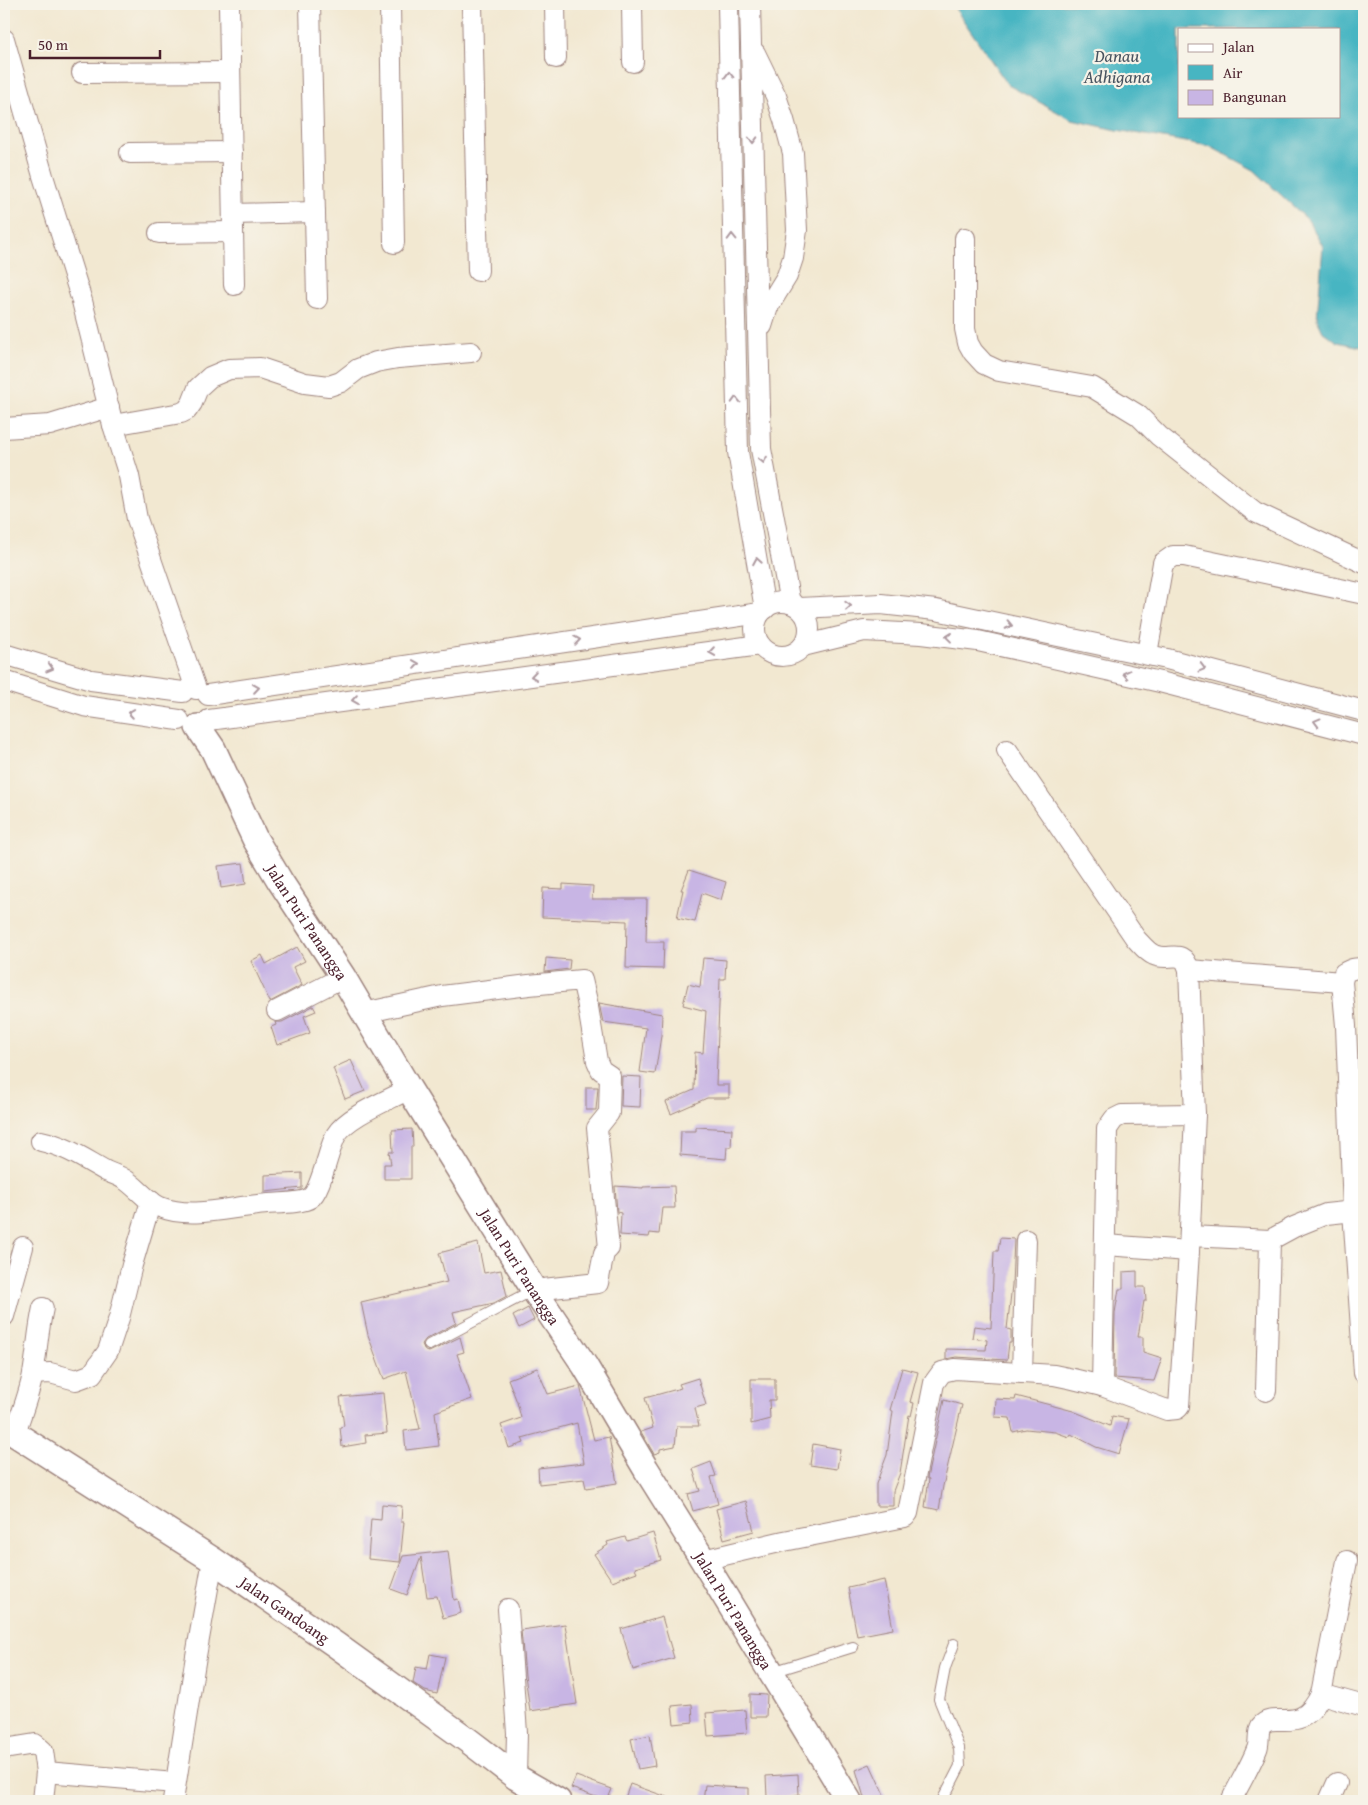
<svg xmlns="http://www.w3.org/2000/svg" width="1368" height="1805" font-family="'Gentium Book Plus',serif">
  <rect width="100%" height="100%" fill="#f7f3e8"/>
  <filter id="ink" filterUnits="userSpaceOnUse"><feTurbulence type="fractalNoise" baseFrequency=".02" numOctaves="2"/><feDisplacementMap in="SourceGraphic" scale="10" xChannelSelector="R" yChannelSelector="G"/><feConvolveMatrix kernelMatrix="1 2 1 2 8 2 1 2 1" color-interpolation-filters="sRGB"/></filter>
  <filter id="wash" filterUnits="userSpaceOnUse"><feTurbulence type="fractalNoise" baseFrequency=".0096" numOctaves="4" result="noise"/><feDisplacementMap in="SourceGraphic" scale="20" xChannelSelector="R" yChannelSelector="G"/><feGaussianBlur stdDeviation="1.12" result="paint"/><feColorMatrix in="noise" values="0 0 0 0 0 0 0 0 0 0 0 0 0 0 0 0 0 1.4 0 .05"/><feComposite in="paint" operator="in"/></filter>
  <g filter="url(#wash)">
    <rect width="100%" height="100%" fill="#f2e8d1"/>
    <!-- water -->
    <path fill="#47b5c2" stroke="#486a76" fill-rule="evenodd" d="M952 4H1364V346L1361 347 1338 342 1323 332 1317 319 1323 246 1308 220 1254 170 1209 146 1117 130 1072 120 1008 85ZM1179 29H1339V116H1179Z"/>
    <g id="blocks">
      <!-- building -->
      <g fill="#c8b5e4">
        <polygon points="243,863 246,884 221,888 218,866"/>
        <polygon points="689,870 726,882 721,900 702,893 695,922 677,918 683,890 681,890"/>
        <polygon points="563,884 593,886 592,899 647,899 646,942 664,942 663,969 626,968 627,921 542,917 543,888 563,889"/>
        <polygon points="297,947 305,961 293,967 302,985 270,1002 251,961 262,955 266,964"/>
        <polygon points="546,958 570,960 569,969 545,972"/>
        <polygon points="703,958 726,960 725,979 720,979 716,1085 729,1085 729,1098 707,1098 671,1114 666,1102 694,1090 695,1052 703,1053 706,1011 683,1005 688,984 700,987"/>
        <polygon points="599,1003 662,1014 661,1036 655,1074 640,1072 646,1028 603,1022"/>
        <polygon points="313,1006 316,1011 304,1016 310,1033 277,1045 271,1027 276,1025 275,1022 282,1022"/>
        <polygon points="351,1060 365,1091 345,1099 333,1068"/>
        <polygon points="622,1076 641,1077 640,1107 621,1106"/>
        <polygon points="586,1087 598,1087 596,1110 586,1110"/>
        <polygon points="696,1127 732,1129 731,1147 727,1147 726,1159 680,1155 681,1131 696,1131"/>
        <polygon points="412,1129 413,1146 411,1146 411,1179 384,1179 384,1164 391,1164 389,1152 393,1152 392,1130"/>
        <polygon points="302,1173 302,1188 265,1192 265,1175"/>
        <polygon points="615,1186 643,1188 643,1187 674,1186 675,1208 662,1208 659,1234 650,1233 649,1237 620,1235 621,1213 617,1212"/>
        <polygon points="1000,1238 1014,1239 1012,1285 1007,1329 1011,1330 1011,1343 1009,1343 1007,1360 956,1357 946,1359 946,1349 986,1350 987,1340 972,1338 974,1326 991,1328 994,1251 998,1251"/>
        <polygon points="478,1243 484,1273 501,1270 507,1296 494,1303 453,1312 456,1323 426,1339 422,1344 425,1351 429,1352 460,1337 464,1352 457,1354 472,1399 435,1412 439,1446 406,1450 404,1431 420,1429 406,1371 384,1379 368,1335 361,1302 447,1282 439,1253"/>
        <polygon points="1137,1271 1137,1287 1145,1287 1146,1301 1144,1301 1138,1337 1143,1337 1143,1352 1162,1358 1154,1381 1114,1378 1115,1313 1119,1289 1123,1289 1123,1272"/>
        <polygon points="528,1308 534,1320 519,1328 513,1316"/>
        <polygon points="537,1368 548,1394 580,1386 594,1440 609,1437 617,1483 586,1488 584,1479 539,1484 538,1468 584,1463 577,1423 522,1438 524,1443 509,1448 501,1425 521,1418 517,1402 508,1379"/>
        <polygon points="902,1368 918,1372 910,1402 914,1403 911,1416 909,1415 900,1473 893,1491 893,1506 876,1506 876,1484 887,1455 893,1411 890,1410"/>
        <polygon points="698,1378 706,1405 695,1408 699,1426 677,1426 675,1446 660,1449 660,1452 654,1454 641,1432 653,1428 645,1398 681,1388 679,1384"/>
        <polygon points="751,1379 775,1379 775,1400 769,1400 770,1419 751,1424"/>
        <polygon points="383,1393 387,1433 365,1435 366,1443 342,1447 340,1427 344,1426 340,1397"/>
        <polygon points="1016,1396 1073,1411 1110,1426 1112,1416 1129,1419 1119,1454 1096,1447 1071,1434 1069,1437 1055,1432 1026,1429 1013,1432 1010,1418 995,1417 996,1399 1015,1400"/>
        <polygon points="944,1400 962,1405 943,1486 939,1510 925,1507 929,1479 927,1478"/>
        <polygon points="813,1444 840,1449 837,1469 810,1465"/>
        <polygon points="711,1462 716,1476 711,1477 718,1504 693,1511 688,1494 700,1491 693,1469"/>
        <polygon points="746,1501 754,1531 724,1539 716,1509"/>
        <polygon points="382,1504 402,1506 401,1522 404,1522 400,1562 368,1559 371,1519 381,1520"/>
        <polygon points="653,1533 661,1560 635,1568 637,1572 612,1581 594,1554 608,1545 607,1542 625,1537 627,1541"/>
        <polygon points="448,1551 454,1600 458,1599 461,1613 443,1618 437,1596 427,1597 421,1557 407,1595 391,1589 403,1556"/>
        <polygon points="884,1580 893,1629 857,1636 848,1588"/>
        <polygon points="662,1617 674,1658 633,1670 621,1629"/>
        <polygon points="565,1624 577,1704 530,1711 525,1675 521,1630"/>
        <polygon points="430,1654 445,1657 437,1694 425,1691 413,1683 416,1667 427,1669"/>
        <polygon points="750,1694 767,1695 766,1717 750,1717"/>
        <polygon points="692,1704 693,1722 674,1724 672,1706"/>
        <polygon points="745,1710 747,1733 708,1736 706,1713"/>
        <polygon points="650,1735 655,1766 638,1769 631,1739"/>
        <polygon points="870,1764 887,1801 865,1801 856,1770"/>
        <polygon points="798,1774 799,1795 767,1797 766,1776"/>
        <polygon points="576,1776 612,1789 607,1801 571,1788"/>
        <polygon points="630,1784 673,1799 673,1801 624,1801"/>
        <polygon points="705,1785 722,1786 722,1787 749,1788 749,1801 703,1801"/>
      </g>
    </g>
  </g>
  <g filter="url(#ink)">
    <use href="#blocks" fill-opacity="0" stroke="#9e847e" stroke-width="1"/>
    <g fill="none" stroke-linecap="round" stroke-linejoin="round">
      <defs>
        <g id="service">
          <polyline points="429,1345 533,1290"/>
          <polyline points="772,1672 853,1647"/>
          <polyline points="942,1801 960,1766 959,1748 939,1699 945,1668 954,1644"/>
        </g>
        <g id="minor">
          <polyline points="229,4 234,285"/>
          <polyline points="310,4 317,299"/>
          <polyline points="390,4 394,243"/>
          <polyline points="472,4 478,271"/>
          <polyline points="555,4 556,58"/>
          <polyline points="632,4 633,62"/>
          <polyline points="728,4 738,452 765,609"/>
          <polyline points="750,4 761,449 790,603"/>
          <polyline points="4,39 43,176 82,301 113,425 129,476 137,519 196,689"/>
          <polyline points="755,53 776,96 784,120 793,153 797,230 793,258 787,276 768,307 762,326"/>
          <polyline points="82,73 230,72"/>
          <polyline points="130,153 232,152"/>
          <polyline points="233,214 315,212"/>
          <polyline points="159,233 233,232"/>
          <polyline points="965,238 965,329 968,343 973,352 984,364 999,371 1092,387 1138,415 1159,436 1255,512 1364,563"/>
          <polyline points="113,425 181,413 187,410 192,403 198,388 210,377 229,369 260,368 305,383 329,386 341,382 358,369 376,362 398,358 471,352"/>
          <polyline points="4,428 50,425 109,407"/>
          <circle cx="782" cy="629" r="27"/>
          <polyline points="800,608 881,604 936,610 1167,659 1364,711"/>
          <polyline points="803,646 864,631 921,634 978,641 1160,682 1364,735"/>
          <polyline points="4,654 91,680 183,692"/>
          <polyline points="1147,654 1163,563 1173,556 1184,556 1364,594"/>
          <polyline points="4,681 84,706 179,720"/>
          <polyline points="208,695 760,613"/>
          <polyline points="209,720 760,645"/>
          <path d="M1364 969C1356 967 1351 969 1344 973L1342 982 1346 1026 1353 1211 1364 1373"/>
          <polyline points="1189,970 1342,982"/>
          <polyline points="277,1011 343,977"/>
          <polyline points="364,1013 442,996 529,985 582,980 587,1001 597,1061 601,1070 610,1076 609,1113 597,1128 609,1248 604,1253 598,1283 534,1290"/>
          <path d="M41 1141C66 1146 84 1159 106 1171 112 1174 118 1175 124 1179 136 1186 146 1201 160 1207 190 1219 227 1208 258 1205 270 1203 301 1204 310 1198 321 1191 328 1150 336 1135 347 1116 389 1100 409 1089"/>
          <polyline points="1190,1236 1270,1240 1266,1391"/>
          <polyline points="1270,1240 1294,1227 1326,1214 1364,1210"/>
          <polyline points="1105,1245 1189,1251"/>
          <polyline points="4,1316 23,1247"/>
          <polyline points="1022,1373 1026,1240"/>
          <polyline points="33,1374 50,1373 76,1380 92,1374 108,1351 119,1318 132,1265 151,1201"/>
          <polyline points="1102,1386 1107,1129 1114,1119 1122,1115 1195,1114"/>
          <path d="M14 1435C21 1415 29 1395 33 1374 37 1352 38 1330 43 1308"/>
          <path d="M703 1560 784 1541 905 1517 908 1513 934 1383 942 1372 955 1369 1054 1375 1073 1379 1102 1386 1167 1410 1177 1409 1179 1407 1189 1251 1195 1114 1189 970C1183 947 1169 962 1154 955 1147 952 1141 944 1136 939L1007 750"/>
          <polyline points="508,1609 517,1733 516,1777"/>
          <polyline points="1321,1694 1364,1706"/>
          <polyline points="4,1749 35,1744 43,1751 46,1772 43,1801"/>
          <polyline points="46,1772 175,1783"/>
          <polyline points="173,1801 196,1656 213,1560"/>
          <path d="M1231 1801C1239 1784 1250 1767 1257 1749 1260 1742 1257 1733 1261 1726 1274 1709 1301 1738 1321 1694L1347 1561"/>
          <polyline points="1329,1801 1337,1783"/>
        </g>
        <g id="tertiary">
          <path id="s1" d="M198 727 213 749 255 839 280 881 343 977 409 1089 534 1290 585 1366 646 1469 703 1560 849 1801"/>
          <path id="s2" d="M4 1427 213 1560 336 1645 469 1741 516 1777 558 1801"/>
        </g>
      </defs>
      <!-- service casing -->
      <use href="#service" stroke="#9e847e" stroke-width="12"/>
      <!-- minor casing -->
      <use href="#minor" stroke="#9e847e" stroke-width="22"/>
      <!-- tertiary casing -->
      <use href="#tertiary" stroke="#9e847e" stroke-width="28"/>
      <!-- service -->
      <use href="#service" stroke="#fff" stroke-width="10"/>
      <!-- minor -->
      <use href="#minor" stroke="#fff" stroke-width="20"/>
      <!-- tertiary -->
      <use href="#tertiary" stroke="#fff" stroke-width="25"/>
    </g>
    <!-- one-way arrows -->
    <defs><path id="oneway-chevron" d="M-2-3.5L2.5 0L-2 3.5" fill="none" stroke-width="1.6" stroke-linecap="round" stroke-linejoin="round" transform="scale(1.25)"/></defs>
    <g stroke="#ae9aa0">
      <use href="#oneway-chevron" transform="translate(729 75) rotate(-91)"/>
      <use href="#oneway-chevron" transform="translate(753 140) rotate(89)"/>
      <use href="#oneway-chevron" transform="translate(732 237) rotate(-91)"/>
      <use href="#oneway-chevron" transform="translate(736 400) rotate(-92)"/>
      <use href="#oneway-chevron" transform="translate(763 460) rotate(79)"/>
      <use href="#oneway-chevron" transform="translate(757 561) rotate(-100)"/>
      <use href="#oneway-chevron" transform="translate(848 606) rotate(-3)"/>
      <use href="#oneway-chevron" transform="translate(1009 625) rotate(12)"/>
      <use href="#oneway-chevron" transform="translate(949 637) rotate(-173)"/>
      <use href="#oneway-chevron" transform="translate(577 640) rotate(-8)"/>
      <use href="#oneway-chevron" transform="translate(712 652) rotate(172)"/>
      <use href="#oneway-chevron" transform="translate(416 664) rotate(-8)"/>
      <use href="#oneway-chevron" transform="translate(50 668) rotate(17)"/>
      <use href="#oneway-chevron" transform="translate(1202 668) rotate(15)"/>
      <use href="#oneway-chevron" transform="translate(1126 674) rotate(-167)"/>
      <use href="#oneway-chevron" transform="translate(534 676) rotate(172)"/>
      <use href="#oneway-chevron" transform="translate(256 688) rotate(-8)"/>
      <use href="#oneway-chevron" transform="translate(355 700) rotate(172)"/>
      <use href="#oneway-chevron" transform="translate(131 713) rotate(-171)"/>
      <use href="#oneway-chevron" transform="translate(1317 722) rotate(-165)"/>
    </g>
  </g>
  <g text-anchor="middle" stroke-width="4.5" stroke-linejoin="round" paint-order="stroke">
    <!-- street labels -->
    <g font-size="16" fill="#4a1f2b" stroke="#f7f3e8">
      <text dy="6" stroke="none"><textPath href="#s1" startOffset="224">Jalan Puri Panangga</textPath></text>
      <text dy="6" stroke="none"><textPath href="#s1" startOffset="629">Jalan Puri Panangga</textPath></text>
      <text dy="6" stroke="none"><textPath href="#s2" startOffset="335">Jalan Gandoang</textPath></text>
      <text dy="6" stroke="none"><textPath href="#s1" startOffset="1034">Jalan Puri Panangga</textPath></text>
    </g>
    <!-- water labels -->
    <g font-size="18" font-style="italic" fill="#495460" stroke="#f7f3e8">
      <text x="1117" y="62">Danau<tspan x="1117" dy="21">Adhigana</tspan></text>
    </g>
  </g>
  <!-- margin -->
  <rect width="1368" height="1805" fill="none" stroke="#f7f3e8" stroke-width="20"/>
  <!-- legend -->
  <rect x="1178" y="28" width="162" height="90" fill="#f7f3e8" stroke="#b29e9c"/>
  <rect x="1188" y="44" width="25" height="8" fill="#ffffff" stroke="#b29e9c"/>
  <text x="1223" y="52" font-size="15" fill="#4a1f2b">Jalan</text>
  <rect x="1188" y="65" width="25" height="15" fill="#47b5c2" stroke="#b29e9c"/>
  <text x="1223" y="78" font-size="15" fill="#4a1f2b">Air</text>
  <rect x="1188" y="90" width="25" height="15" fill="#c8b5e4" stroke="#b29e9c"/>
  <text x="1223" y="102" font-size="15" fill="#4a1f2b">Bangunan</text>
  <!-- scale -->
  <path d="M30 50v8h130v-8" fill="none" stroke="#4a1f2b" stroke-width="2.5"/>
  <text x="38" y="50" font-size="15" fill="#4a1f2b" stroke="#f7f3e8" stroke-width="4" paint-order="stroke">50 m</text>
</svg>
